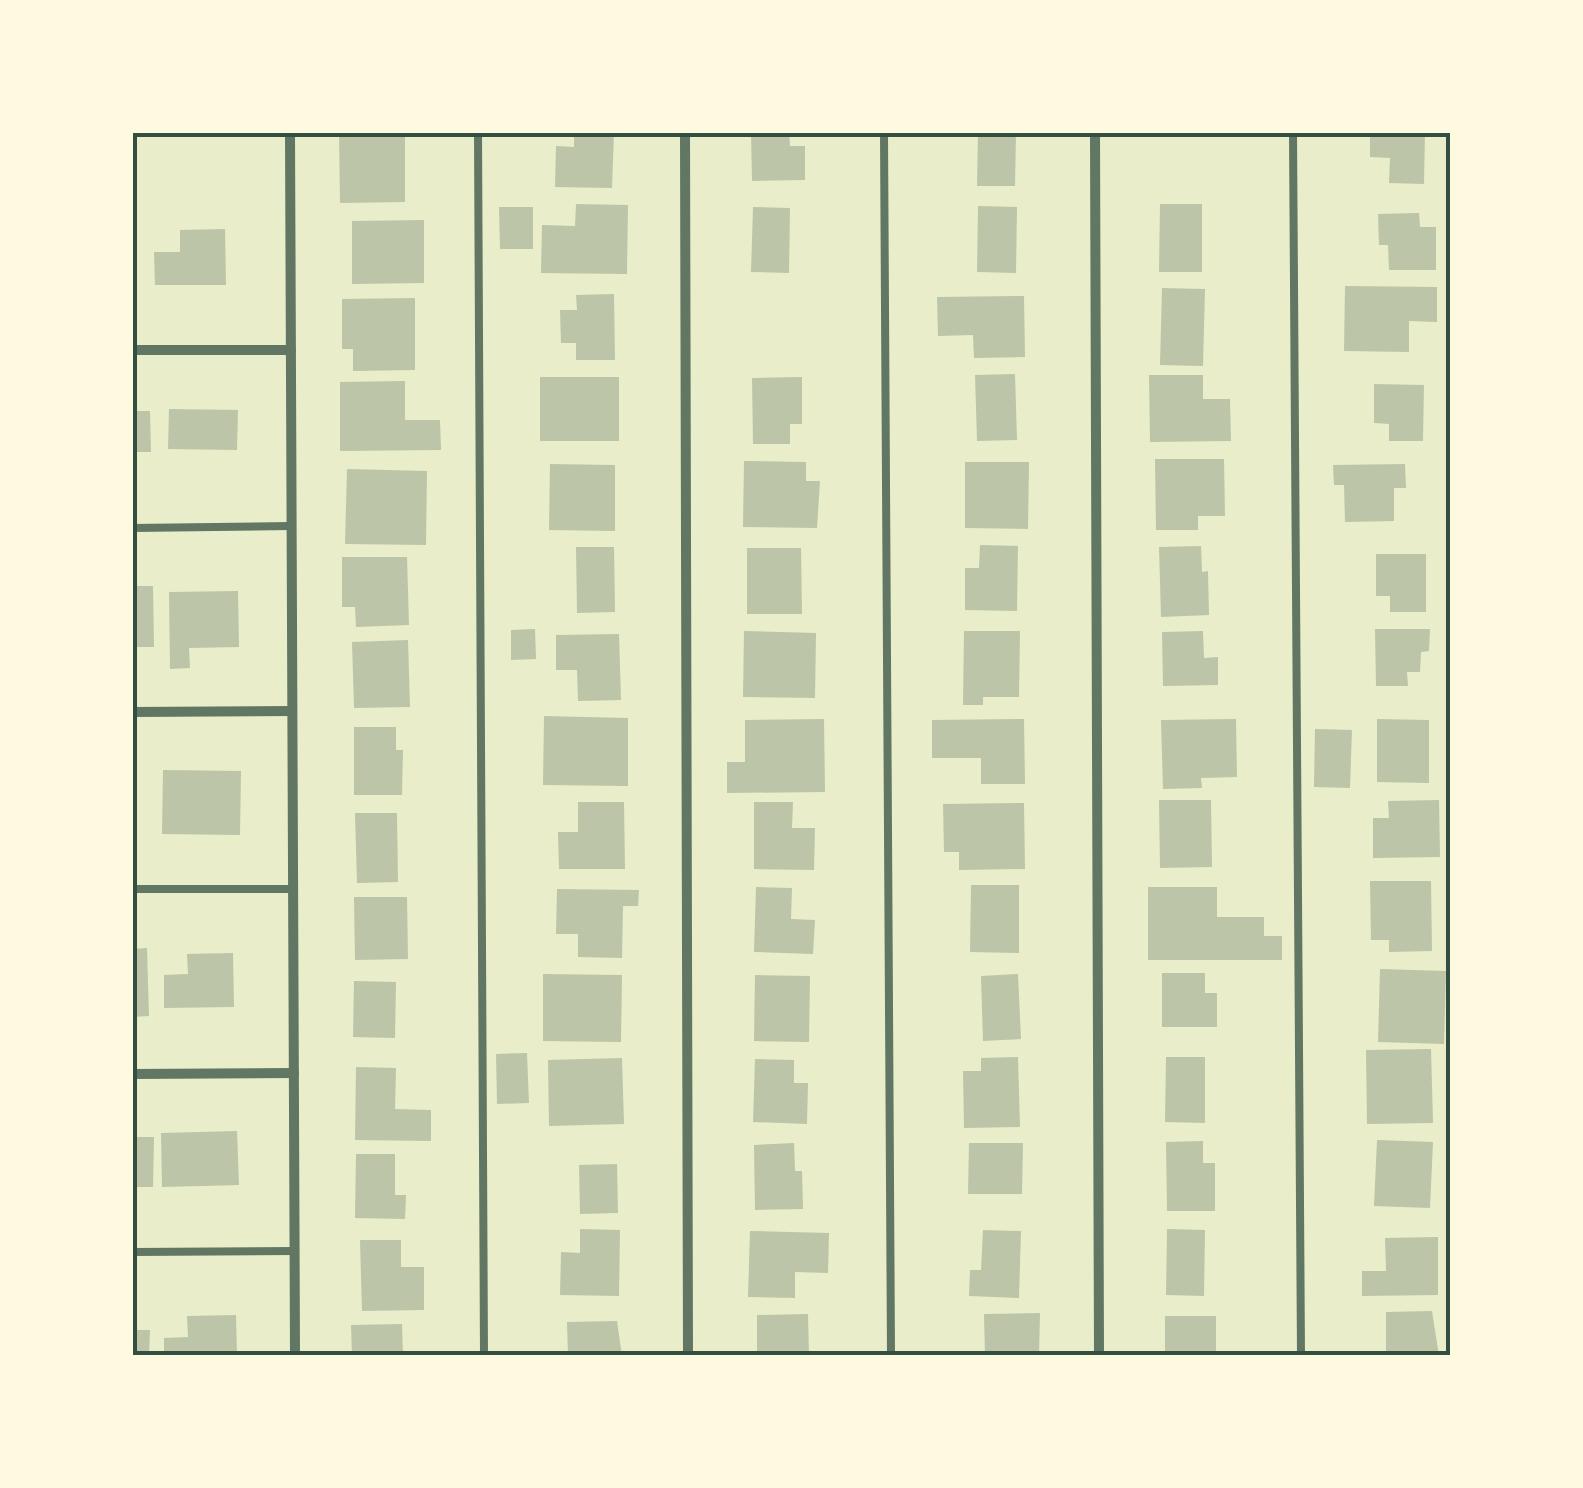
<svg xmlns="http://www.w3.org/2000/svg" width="1583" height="1488" font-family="Manrope,sans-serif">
  <rect width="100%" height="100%" fill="#e9edc9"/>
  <!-- building -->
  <g fill="#bcc5a7">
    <polygon points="339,132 405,132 405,202 340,203"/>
    <polygon points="574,132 614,132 612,188 555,187 556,146 574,147"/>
    <polygon points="751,132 789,132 790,146 805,146 805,180 752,181"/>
    <polygon points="978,132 1016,132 1015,186 977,186"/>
    <polygon points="1370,132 1425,132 1424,184 1389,183 1390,158 1370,157"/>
    <polygon points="576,204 628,205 627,274 541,273 542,225 575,226"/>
    <polygon points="1160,204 1202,204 1202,272 1159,272"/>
    <polygon points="978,206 1017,207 1016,273 977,272"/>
    <polygon points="499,207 533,207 533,249 500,249"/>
    <polygon points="753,207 790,208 789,273 751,272"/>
    <polygon points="1419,213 1420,227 1436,227 1436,270 1389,270 1388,245 1379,245 1378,214"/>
    <polygon points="424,220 424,283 352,284 352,221"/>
    <polygon points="225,229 226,285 155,285 154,252 180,252 180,230"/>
    <polygon points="1345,286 1437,287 1437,322 1409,321 1409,352 1344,351"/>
    <polygon points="1162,288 1205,289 1203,366 1160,365"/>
    <polygon points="614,294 615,360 576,360 576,343 561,343 560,310 577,310 576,295"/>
    <polygon points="1024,296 1025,357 974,358 973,335 938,336 937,297"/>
    <polygon points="415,298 415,370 353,371 353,349 342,349 342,299"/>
    <polygon points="1015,374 1017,440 977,441 975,375"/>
    <polygon points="1149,375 1203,375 1203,399 1230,399 1231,441 1150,442"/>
    <rect x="540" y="377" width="79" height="64"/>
    <polygon points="802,377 802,424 790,424 790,444 753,444 752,378"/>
    <polygon points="405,381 405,420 440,420 441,450 340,451 340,382"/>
    <polygon points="1374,384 1424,385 1423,441 1389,441 1389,424 1374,423"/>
    <polygon points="169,409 238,410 237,450 168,449"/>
    <polygon points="132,411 150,411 151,452 132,452"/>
    <polygon points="1155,459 1224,459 1225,516 1198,516 1198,530 1156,530"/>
    <polygon points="744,461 806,462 806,481 820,481 817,528 743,527"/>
    <polygon points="965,462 1029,462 1028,529 965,528"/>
    <polygon points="550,464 615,465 615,531 549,530"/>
    <polygon points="1405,464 1406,488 1394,488 1394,521 1345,522 1344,485 1334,485 1333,465"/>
    <polygon points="347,469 427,471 426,545 345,544"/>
    <polygon points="980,545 1018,546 1017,611 965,610 965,568 979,568"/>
    <polygon points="1201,546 1202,572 1208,571 1209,615 1161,617 1159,547"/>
    <polygon points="576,547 614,547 615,612 577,613"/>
    <polygon points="747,548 801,548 802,614 747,614"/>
    <polygon points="1376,554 1426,554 1426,612 1390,612 1390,596 1376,596"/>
    <polygon points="342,557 407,557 409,625 356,627 355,607 342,607"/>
    <polygon points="132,586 153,586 154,647 132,647"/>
    <polygon points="238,591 239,647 189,648 190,668 170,669 169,592"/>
    <polygon points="535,629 536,659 511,660 511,630"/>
    <polygon points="1375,629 1430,629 1429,651 1421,652 1420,672 1407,672 1408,686 1376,686"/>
    <polygon points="744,631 816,633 815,698 743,697"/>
    <polygon points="964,631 1020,631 1019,697 983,697 983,705 963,705"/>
    <polygon points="1203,631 1204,658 1218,657 1218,685 1163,686 1162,632"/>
    <polygon points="619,634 621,700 578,701 577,670 556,670 556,635"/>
    <polygon points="408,640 410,707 354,708 352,642"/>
    <polygon points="544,716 628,718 628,786 543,785"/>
    <polygon points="824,719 825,792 727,793 727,762 745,762 745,720"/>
    <polygon points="1024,719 1025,784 981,784 981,758 932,758 932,720"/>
    <polygon points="1236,719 1237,777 1201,778 1202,788 1163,789 1161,720"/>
    <polygon points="1377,719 1429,720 1429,783 1377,782"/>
    <polygon points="354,727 396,727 396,750 403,750 402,795 354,795"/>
    <polygon points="1315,729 1352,730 1350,788 1314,787"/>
    <polygon points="163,770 241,771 240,835 162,834"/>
    <polygon points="1159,800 1211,800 1212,867 1160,868"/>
    <polygon points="1439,800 1440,857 1373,858 1373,818 1389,818 1388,801"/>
    <polygon points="578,802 624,802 625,869 559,869 558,832 578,832"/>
    <polygon points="754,802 793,802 792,828 815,828 814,870 754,869"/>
    <polygon points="1024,803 1025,869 959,870 959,852 944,852 943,804"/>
    <polygon points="355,813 397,813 398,882 357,883"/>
    <polygon points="1370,881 1431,881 1432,951 1389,952 1389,940 1371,940"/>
    <polygon points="971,885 1019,885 1019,953 970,952"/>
    <polygon points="756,887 792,888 791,919 815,920 813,954 754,952"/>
    <polygon points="1148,887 1217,887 1217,917 1264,917 1264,936 1282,936 1282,960 1148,960"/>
    <polygon points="557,889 639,890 638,906 623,906 622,958 578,957 578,934 556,934"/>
    <polygon points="354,897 407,897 408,959 355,960"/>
    <polygon points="147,948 149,1016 132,1017 132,949"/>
    <polygon points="233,953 234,1007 164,1008 164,975 188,974 187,954"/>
    <polygon points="1380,969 1446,971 1444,1044 1378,1042"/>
    <polygon points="1162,973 1205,973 1205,993 1217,993 1217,1027 1162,1027"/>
    <polygon points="543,974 622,975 621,1042 543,1041"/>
    <polygon points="1018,974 1021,1039 983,1041 981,976"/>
    <polygon points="755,975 810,976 809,1042 754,1041"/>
    <polygon points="354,981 396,982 395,1038 353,1037"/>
    <polygon points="1431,1049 1433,1123 1367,1124 1366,1050"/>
    <polygon points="527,1053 529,1103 497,1104 496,1054"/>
    <polygon points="1018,1057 1020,1127 964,1128 963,1071 981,1071 981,1058"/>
    <polygon points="1166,1057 1205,1057 1205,1123 1165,1122"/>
    <polygon points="622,1058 624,1124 549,1126 548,1060"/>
    <polygon points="755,1059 794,1060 794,1083 808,1083 807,1124 753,1122"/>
    <polygon points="356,1067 396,1068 395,1109 431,1110 431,1141 355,1140"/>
    <polygon points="237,1131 239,1185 162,1187 161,1133"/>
    <polygon points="132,1137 154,1137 153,1187 132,1187"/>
    <polygon points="1377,1140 1433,1142 1430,1208 1374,1206"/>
    <polygon points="1203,1141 1203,1163 1215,1163 1215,1211 1167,1211 1166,1142"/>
    <polygon points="794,1143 795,1171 802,1171 803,1209 755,1210 754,1145"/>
    <polygon points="969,1143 1023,1143 1022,1194 968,1194"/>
    <polygon points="356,1154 395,1154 395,1195 406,1195 405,1219 355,1218"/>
    <polygon points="617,1164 618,1213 580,1214 579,1165"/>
    <polygon points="580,1229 620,1230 619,1296 560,1295 561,1252 580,1253"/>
    <polygon points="1167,1229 1205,1230 1204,1296 1166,1295"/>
    <polygon points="983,1230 1021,1231 1019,1298 969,1296 970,1270 981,1270"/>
    <polygon points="750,1231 829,1233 828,1273 795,1272 795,1298 748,1297"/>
    <polygon points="1438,1237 1438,1295 1362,1296 1362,1271 1386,1271 1385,1238"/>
    <polygon points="360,1240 401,1240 401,1267 424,1267 424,1310 362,1311"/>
    <polygon points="1432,1311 1439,1356 1386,1356 1386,1312"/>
    <polygon points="1040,1313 1039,1356 985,1356 984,1314"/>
    <polygon points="808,1314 809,1356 757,1356 757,1315"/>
    <polygon points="236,1315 237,1356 164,1356 164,1338 188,1337 187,1316"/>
    <rect x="1165" y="1316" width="51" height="40"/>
    <polygon points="617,1321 622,1356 568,1356 567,1322"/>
    <polygon points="402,1324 403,1356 352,1356 351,1325"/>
    <polygon points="132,1330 150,1330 149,1356 132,1356"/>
  </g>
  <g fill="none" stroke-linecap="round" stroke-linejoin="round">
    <!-- service -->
    <g stroke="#617663" stroke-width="8">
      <polyline points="478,132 484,1356"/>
      <polyline points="884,132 891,1356"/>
      <polyline points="1293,132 1301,1356"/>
      <polyline points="132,528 292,526"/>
      <polyline points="132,889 293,889"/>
      <polyline points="132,1252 295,1251"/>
    </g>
    <!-- minor -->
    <g stroke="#617663" stroke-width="10">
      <polyline points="290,132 295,1356"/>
      <polyline points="685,132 688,1356"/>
      <polyline points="1095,132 1099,1356"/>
      <polyline points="132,350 291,350"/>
      <polyline points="132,712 292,711"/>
      <polyline points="132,1074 294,1073"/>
    </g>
  </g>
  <!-- border -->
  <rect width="1583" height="1488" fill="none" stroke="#fefae0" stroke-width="270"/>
  <rect x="135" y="135" width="1313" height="1218" fill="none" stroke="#344e41" stroke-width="4"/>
</svg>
